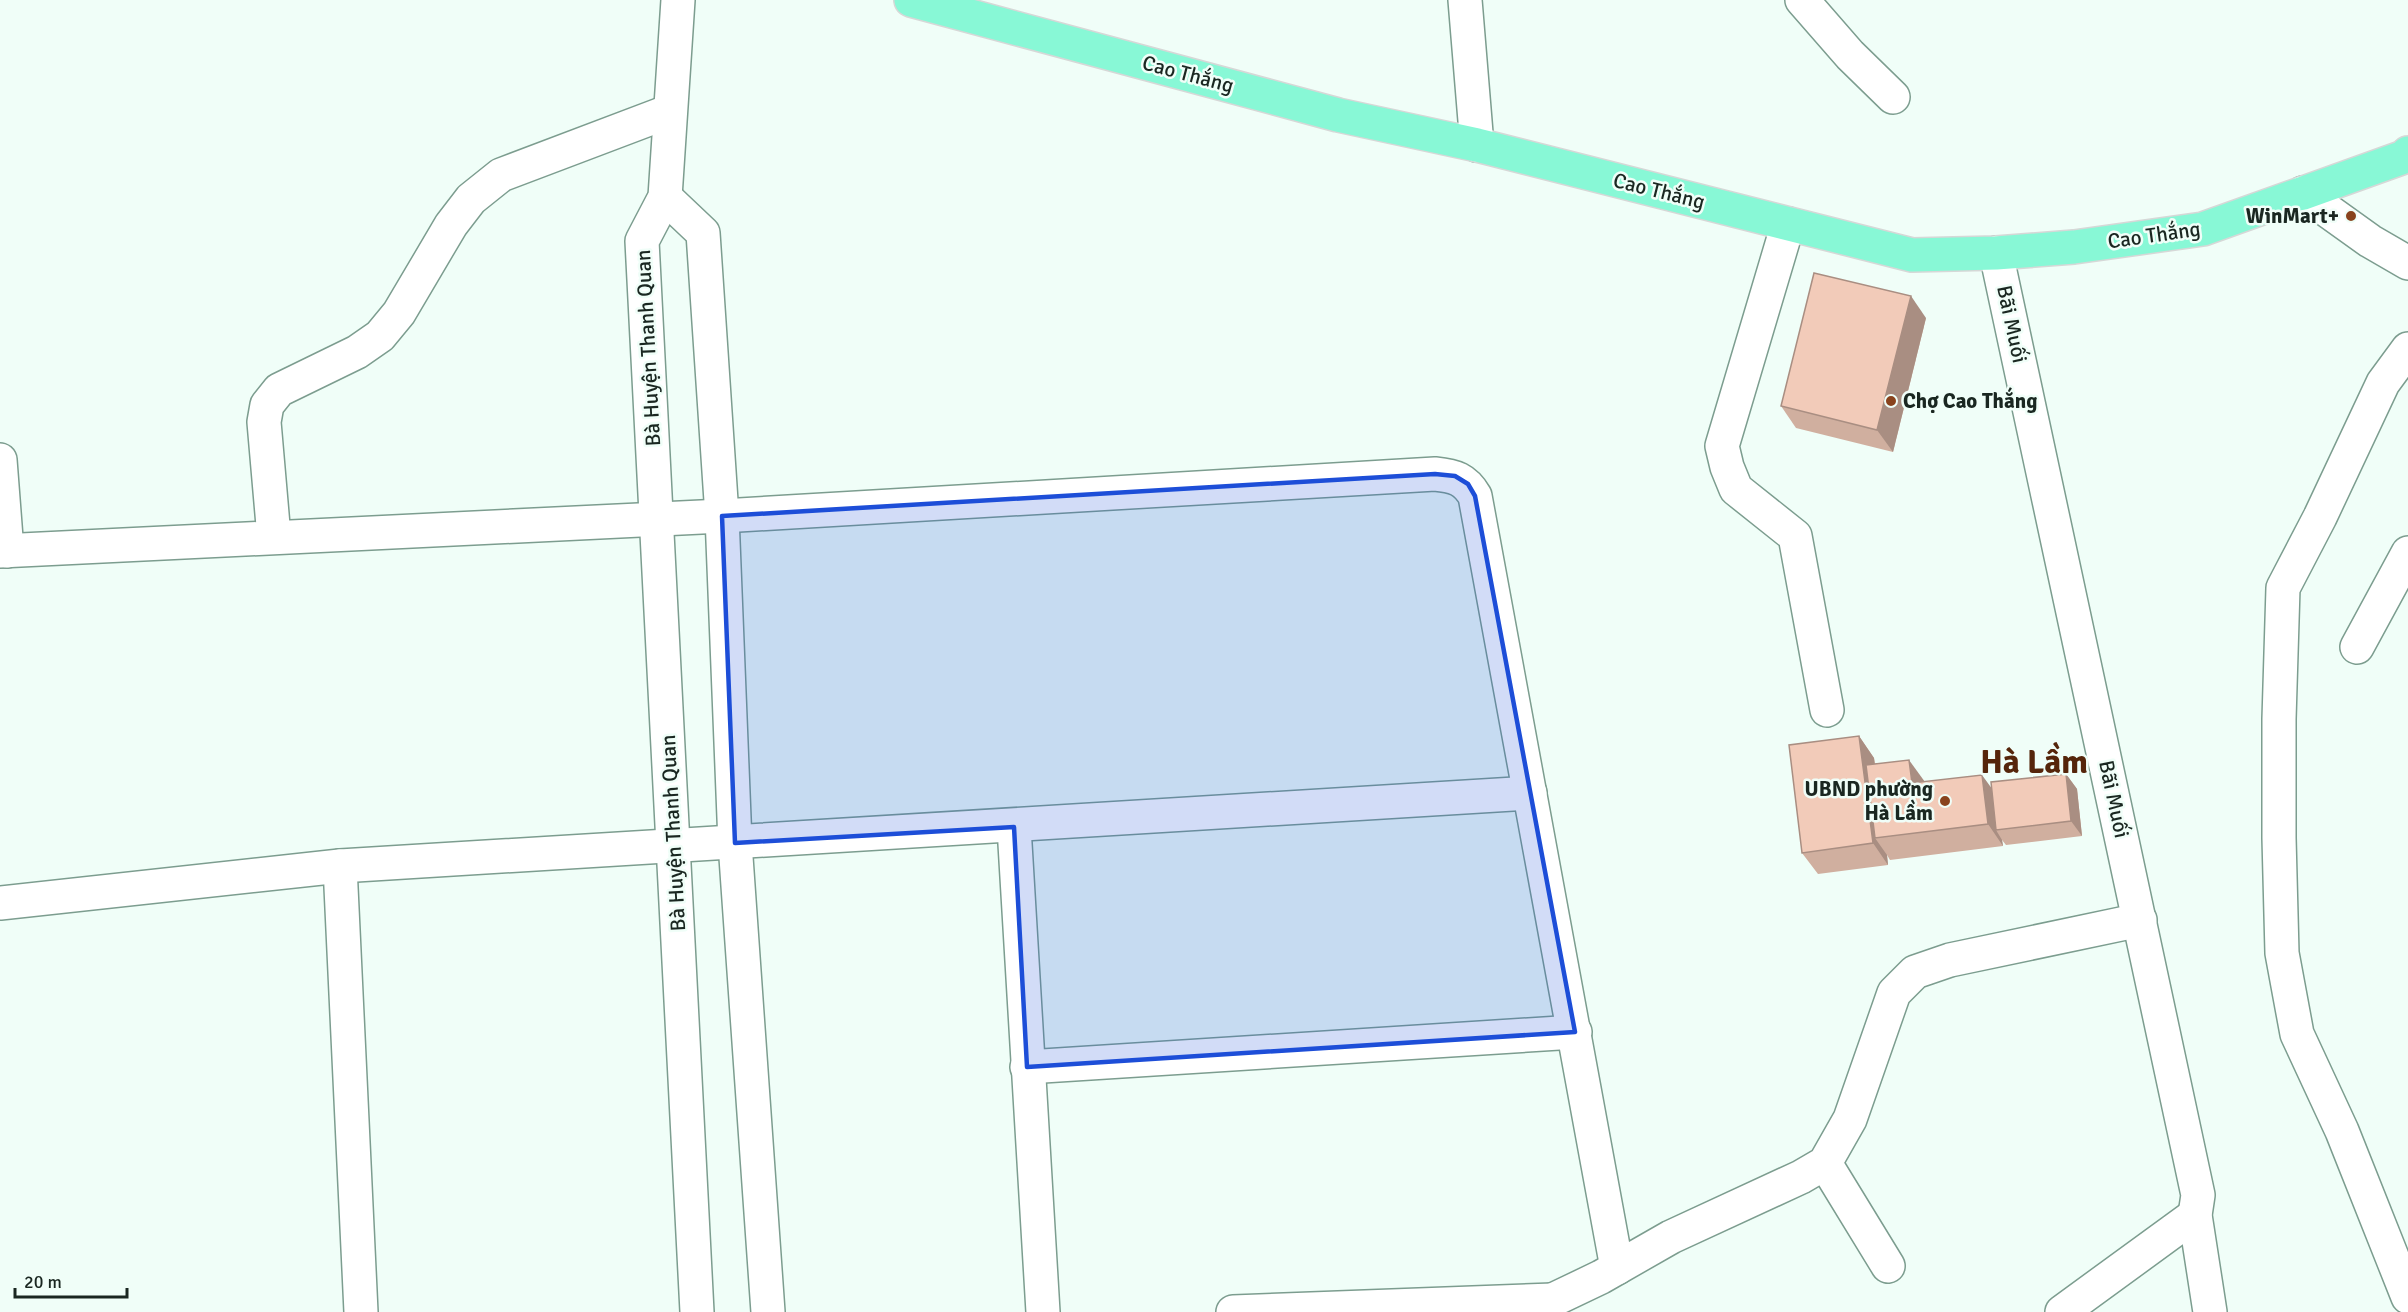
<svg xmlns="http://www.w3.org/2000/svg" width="2408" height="1312" font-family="Signika,sans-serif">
  <rect width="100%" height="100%" fill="#f0fef8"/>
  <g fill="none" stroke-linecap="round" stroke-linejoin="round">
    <defs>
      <g id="minor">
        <polyline points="678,0 665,197 642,241 697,1312"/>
        <polyline points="1465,0 1477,145"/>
        <polyline points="1802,0 1850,55 1893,97"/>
        <polyline points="2303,193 2370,241 2408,263"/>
        <polyline points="665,197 703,233 722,516 735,843 768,1312"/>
        <polyline points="1788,224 1722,446 1727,467 1736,489 1795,536 1827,710"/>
        <polyline points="1996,253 2198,1195 2195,1215 2210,1312"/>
        <polyline points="2408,349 2383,383 2320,517 2283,588 2279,719 2279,838 2282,953 2297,1034 2342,1131 2408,1297"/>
        <polyline points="0,460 7,551"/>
        <polyline points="274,537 264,422 267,405 279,390 357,352 380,336 399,313 451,225 471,199 501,175 670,111"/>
        <path d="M0 551 722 516 1435 474C1455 476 1465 479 1475 496L1617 1268"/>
        <polyline points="2357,647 2408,553"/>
        <polyline points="1014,827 1043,1312"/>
        <polyline points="340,866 361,1312"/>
        <polyline points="0,903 340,866 1530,793"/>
        <polyline points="1027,1067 1575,1032"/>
        <polyline points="1825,1163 1888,1266"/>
        <polyline points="1233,1312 1553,1300"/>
        <polyline points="1540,1312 1553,1300 1601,1277 1671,1237 1801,1177 1825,1163 1850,1119 1894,993 1915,972 1950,960 2140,920"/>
        <polyline points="2062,1312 2195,1215"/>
      </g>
      <polyline id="major" points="911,0 1338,115 1477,145 1912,255 1996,253 2074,247 2203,229 2404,157 2408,153"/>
    </defs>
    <!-- minor casing -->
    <use href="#minor" stroke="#7c9d8f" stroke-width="36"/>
    <!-- major casing -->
    <use href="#major" stroke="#d6d8d7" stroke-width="36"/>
    <!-- minor -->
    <use href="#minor" stroke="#fff" stroke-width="33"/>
    <!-- major -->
    <use href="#major" stroke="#88f8d6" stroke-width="33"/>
  </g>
  <!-- wall -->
  <g fill="#d0af9f">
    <polygon points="1926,318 1893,452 1796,428 1781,406"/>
    <polygon points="1859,736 1874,758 1875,764 1924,782 1991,788 2066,774 2077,789 2082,836 2006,845 2002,840 2003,846 1890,860 1887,855 1888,865 1818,874 1802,853"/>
  </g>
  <!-- shaded-wall -->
  <g fill="#a98e82">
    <polygon points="1911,296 1926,318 1893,452 1877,430"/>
    <polygon points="1859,736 1874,758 1884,837 1875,838 1887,855 1888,865 1873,843"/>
    <polygon points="1909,760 1925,782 1912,783"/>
    <polygon points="2066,774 2077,789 2082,836 2071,821"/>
    <polygon points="1982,775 1998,797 1996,830 2002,840 2003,846 1988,824"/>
  </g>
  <!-- building -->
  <g fill="#f2cbb9" stroke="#a98e82" stroke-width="1.5">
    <polygon points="1814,273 1911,296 1877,430 1781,406"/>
    <polygon points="1859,736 1873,843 1802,853 1789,745"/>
    <polygon points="1909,760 1912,783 1982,775 1988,824 1875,838 1866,765"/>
    <polygon points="2066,774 2071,821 1996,830 1991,782"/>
  </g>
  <!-- marked area -->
  <path fill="#1d4ed8" fill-opacity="0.2" stroke="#1d4ed8" stroke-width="4.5" stroke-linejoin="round" d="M1435 474 1455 476 1468 484 1475 496 1575 1032 1027 1067 1014 827 735 843 722 516Z"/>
  <!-- markers -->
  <g fill="#89431d" stroke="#f0fef8" stroke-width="2">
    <circle cx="2351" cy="216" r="6"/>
    <circle cx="1891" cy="401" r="6"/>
    <circle cx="1945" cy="801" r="6"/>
  </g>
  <g text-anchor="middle" stroke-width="5" stroke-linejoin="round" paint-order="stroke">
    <!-- street labels -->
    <g font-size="21" fill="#1a2721" stroke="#f0fef8">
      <text transform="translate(1188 74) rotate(15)" y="7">Cao Thắng</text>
      <text transform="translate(1659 191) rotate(14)" y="7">Cao Thắng</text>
      <text transform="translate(2154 235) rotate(-8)" y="7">Cao Thắng</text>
      <text transform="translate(2012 324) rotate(78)" y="7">Bãi Muối</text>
      <text transform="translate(648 348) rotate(-93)" y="7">Bà Huyện Thanh Quan</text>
      <text transform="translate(2114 799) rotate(78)" y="7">Bãi Muối</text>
      <text transform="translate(673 833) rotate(-93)" y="7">Bà Huyện Thanh Quan</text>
    </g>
    <!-- poi labels -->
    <g font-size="21" font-weight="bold" fill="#1a2721" stroke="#f0fef8" text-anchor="end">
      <text x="2339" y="223">WinMart+</text>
      <text x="1903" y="408" text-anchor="start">Chợ Cao Thắng</text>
      <text x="1933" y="796">UBND phường<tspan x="1933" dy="24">Hà Lầm</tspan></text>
    </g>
    <!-- town labels -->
    <g font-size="33" font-weight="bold" fill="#55250b" stroke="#f0fef8">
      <text x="2034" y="773">Hà Lầm</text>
    </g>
  </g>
  <!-- scale -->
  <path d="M15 1288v9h112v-9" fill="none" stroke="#1a2721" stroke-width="3"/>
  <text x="24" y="1288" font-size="18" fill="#1a2721" stroke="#f0fef8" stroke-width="4.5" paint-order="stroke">20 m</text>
</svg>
